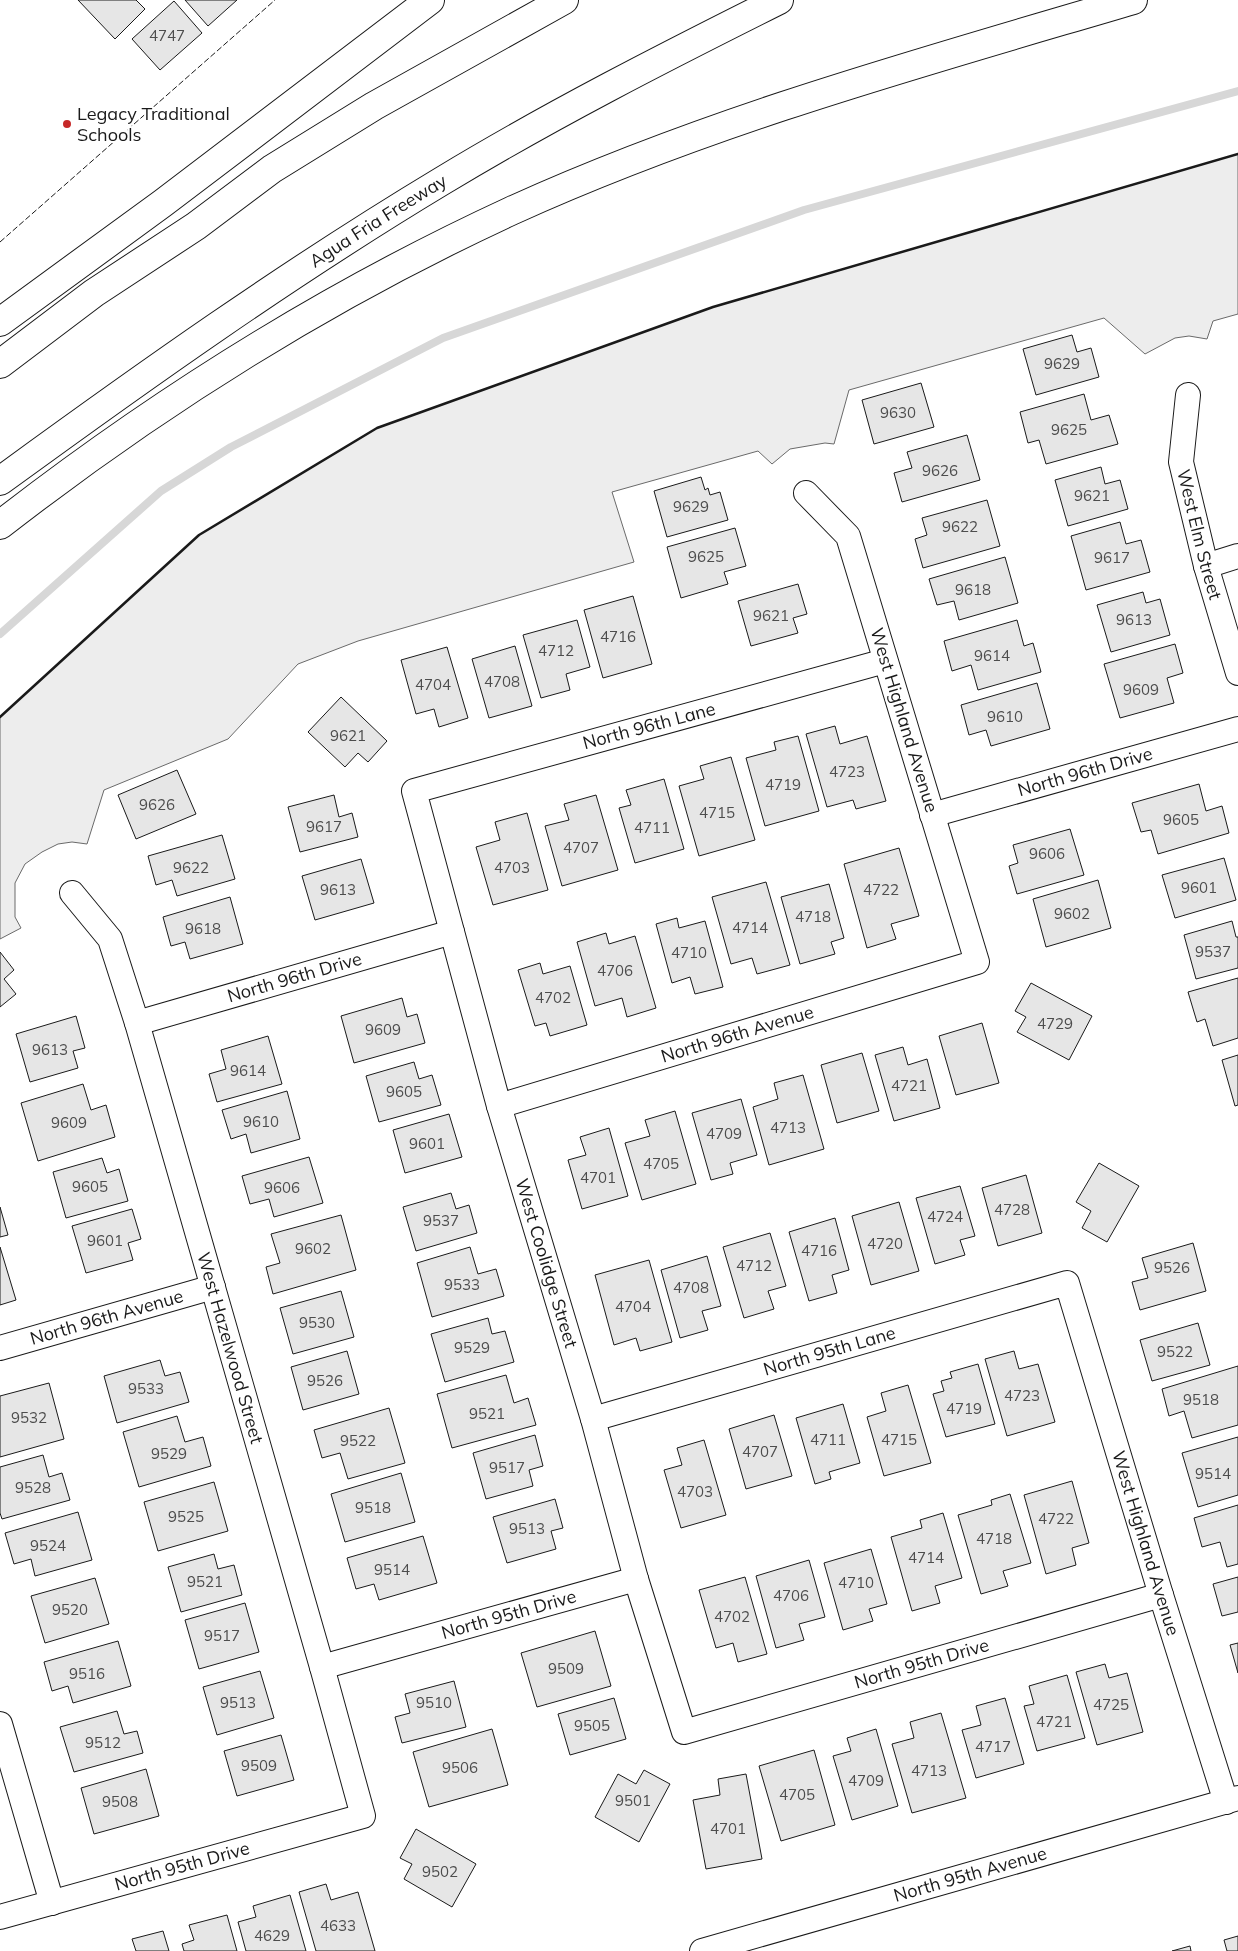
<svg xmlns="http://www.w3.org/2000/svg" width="1238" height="1951" font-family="Mulish,sans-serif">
  <rect width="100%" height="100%" fill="#fff"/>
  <!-- built -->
  <polygon fill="#ededed" stroke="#6a6a6a" points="1238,154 1238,314 1213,321 1207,339 1189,336 1175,338 1145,354 1104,318 849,390 834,444 825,443 790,449 772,464 758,451 612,492 634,562 358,641 298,664 228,739 104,790 87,844 72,842 58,844 42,852 25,864 15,883 15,917 21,928 0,939 0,717 199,535 377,428 713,307"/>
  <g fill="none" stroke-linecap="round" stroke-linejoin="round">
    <!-- stream -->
    <polyline stroke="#d7d7d7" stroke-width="8" points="0,634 161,491 231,447 443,338 804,210 1238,91"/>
  </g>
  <!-- building -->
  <g fill="#e6e6e6" stroke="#1a1a1a">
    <polygon points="78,0 136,0 145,9 115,39"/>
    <polygon points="185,0 237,0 208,26"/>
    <polygon points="174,1 202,33 160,70 132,39"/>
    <polygon points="1072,335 1077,352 1091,348 1099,377 1036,395 1023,349"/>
    <polygon points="921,383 934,427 874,444 862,400"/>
    <polygon points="1084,394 1091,420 1109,415 1118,444 1046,464 1039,440 1028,443 1020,412"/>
    <polygon points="967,435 980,480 902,502 894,473 912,468 907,452"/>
    <polygon points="1101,467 1105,484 1120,480 1128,509 1068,526 1055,480"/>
    <polygon points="701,477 705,490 708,488 710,495 720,492 728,520 667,537 654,491"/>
    <polygon points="987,500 1000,546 923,568 915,539 927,535 922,518"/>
    <polygon points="1120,522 1126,544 1141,540 1150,572 1086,590 1071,536"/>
    <polygon points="735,528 746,566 724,572 728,584 681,598 667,547"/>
    <polygon points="1005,557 1018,603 959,620 954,601 937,605 929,579"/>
    <polygon points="798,584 807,614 793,618 798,633 751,646 738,601"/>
    <polygon points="1143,592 1146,603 1160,599 1170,635 1111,652 1097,605"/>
    <polygon points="633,596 652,664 603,678 584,610"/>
    <polygon points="577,620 590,667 566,674 570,690 541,698 523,635"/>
    <polygon points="1017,620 1024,646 1033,643 1041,672 978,690 971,665 952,671 944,641"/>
    <polygon points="1175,644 1183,673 1167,678 1174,703 1120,718 1104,664"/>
    <polygon points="515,646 532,706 489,718 472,659"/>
    <polygon points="447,647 468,718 439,727 434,709 416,714 401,660"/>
    <polygon points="1037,683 1050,729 991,746 986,730 969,735 961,705"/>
    <polygon points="341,697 387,741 368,762 358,753 345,767 308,732"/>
    <polygon points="835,726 840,744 867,736 886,801 856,809 853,800 827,807 806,734"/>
    <polygon points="798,736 819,811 765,826 746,758 776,750 774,742"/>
    <polygon points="731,757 755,840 699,856 679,786 704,779 700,766"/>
    <polygon points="177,770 196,814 136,839 118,795"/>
    <polygon points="664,779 684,849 635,863 619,808 631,805 626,790"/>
    <polygon points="1199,784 1206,811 1222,806 1229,833 1158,854 1151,830 1141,832 1132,803"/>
    <polygon points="334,795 339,817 352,813 358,837 300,852 288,807"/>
    <polygon points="596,795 618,870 562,886 545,826 569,820 564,804"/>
    <polygon points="527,813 548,890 493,905 476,847 500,840 495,822"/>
    <polygon points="1070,829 1084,875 1017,894 1009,866 1018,863 1013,845"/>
    <polygon points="222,835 235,879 177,896 172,880 156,885 148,856"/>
    <polygon points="899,848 919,916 891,924 896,939 867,948 844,864"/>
    <polygon points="1224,858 1236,900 1175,918 1162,875"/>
    <polygon points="361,859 374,903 315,920 302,876"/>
    <polygon points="1098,880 1111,928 1046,947 1033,899"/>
    <polygon points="766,882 790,965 757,974 752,958 731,964 712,897"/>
    <polygon points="829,884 844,938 831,942 835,954 800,964 781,897"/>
    <polygon points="230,897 243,944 190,959 185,942 171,946 163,917"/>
    <polygon points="677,918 679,928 705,921 723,987 695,994 690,977 672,983 656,924"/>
    <polygon points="1232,921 1236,937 1238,937 1238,968 1196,979 1184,935"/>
    <polygon points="606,933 609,944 635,936 656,1008 627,1017 622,998 595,1006 577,942"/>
    <polygon points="0,952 14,970 4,979 16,994 0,1007"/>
    <polygon points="540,963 543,974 570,966 587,1025 550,1036 546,1023 535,1026 518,970"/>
    <polygon points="1238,978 1238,1038 1213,1046 1205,1019 1197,1022 1188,992"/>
    <polygon points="1031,983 1092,1016 1069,1060 1017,1032 1026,1017 1015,1011"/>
    <polygon points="402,998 407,1017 417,1014 425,1043 354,1063 341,1016"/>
    <polygon points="76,1016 85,1048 73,1051 78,1068 30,1082 16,1034"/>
    <polygon points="982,1023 999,1083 956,1095 939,1036"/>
    <polygon points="268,1036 282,1084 217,1102 209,1074 226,1069 221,1050"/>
    <polygon points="903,1047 908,1065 927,1059 940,1108 894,1121 875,1055"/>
    <polygon points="862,1053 879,1111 837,1123 821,1065"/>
    <polygon points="1238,1055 1238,1105 1235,1106 1222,1060"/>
    <polygon points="414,1062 419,1079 432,1075 441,1105 379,1122 366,1076"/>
    <polygon points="803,1075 824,1149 769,1165 753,1107 778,1099 774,1083"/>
    <polygon points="83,1084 91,1110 106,1105 115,1137 38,1161 21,1103"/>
    <polygon points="287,1091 300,1139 251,1153 246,1134 231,1139 222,1110"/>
    <polygon points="741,1099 757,1155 730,1163 733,1174 711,1180 692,1113"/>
    <polygon points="675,1111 696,1184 642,1200 625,1143 650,1136 645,1120"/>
    <polygon points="449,1114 462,1157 405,1173 393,1130"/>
    <polygon points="609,1128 628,1196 582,1209 568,1160 586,1155 580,1137"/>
    <polygon points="309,1157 323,1203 274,1217 269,1199 250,1204 242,1176"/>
    <polygon points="102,1158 107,1173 119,1169 128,1201 66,1218 53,1172"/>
    <polygon points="1099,1163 1139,1186 1107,1242 1082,1228 1091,1211 1076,1202"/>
    <polygon points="1026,1175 1042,1233 998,1246 982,1188"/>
    <polygon points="960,1186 975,1236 960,1240 965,1255 935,1264 916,1198"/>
    <polygon points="451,1193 456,1209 469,1205 477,1233 416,1251 403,1207"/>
    <polygon points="899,1202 919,1271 871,1285 852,1216"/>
    <polygon points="0,1207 8,1235 0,1237"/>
    <polygon points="132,1209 141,1239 128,1243 133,1260 86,1273 72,1226"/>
    <polygon points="341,1215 356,1270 273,1294 266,1267 280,1263 271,1234"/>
    <polygon points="835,1218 849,1270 832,1275 837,1293 809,1301 789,1232"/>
    <polygon points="770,1233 786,1286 768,1291 774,1309 744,1318 723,1247"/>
    <polygon points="1193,1243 1206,1291 1140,1310 1132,1282 1148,1278 1142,1258"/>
    <polygon points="0,1247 16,1300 0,1305"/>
    <polygon points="470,1247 478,1274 496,1269 504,1296 432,1317 417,1263"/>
    <polygon points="707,1256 721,1306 702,1311 708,1330 680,1338 661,1270"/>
    <polygon points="649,1260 672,1342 640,1351 636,1338 614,1345 595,1275"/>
    <polygon points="341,1291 354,1337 293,1354 280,1308"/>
    <polygon points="488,1318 492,1334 505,1331 514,1362 445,1382 431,1334"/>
    <polygon points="1198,1323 1210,1365 1152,1381 1140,1340"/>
    <polygon points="347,1351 359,1394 303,1410 291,1367"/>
    <polygon points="1014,1351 1019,1369 1038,1364 1055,1422 1007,1436 985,1359"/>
    <polygon points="160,1360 165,1376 180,1372 189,1402 117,1423 104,1376"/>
    <polygon points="978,1364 995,1424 946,1437 933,1394 944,1391 941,1381 952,1378 950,1372"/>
    <polygon points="1238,1366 1238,1425 1192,1438 1184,1411 1169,1416 1162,1389"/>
    <polygon points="506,1375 514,1403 528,1398 536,1425 452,1448 437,1394"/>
    <polygon points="49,1383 64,1439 0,1457 0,1396"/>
    <polygon points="908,1385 931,1463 884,1476 867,1417 886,1411 881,1393"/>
    <polygon points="843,1404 860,1463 829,1472 831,1479 815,1484 796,1418"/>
    <polygon points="389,1408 405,1463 348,1479 340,1453 322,1458 314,1430"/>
    <polygon points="774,1415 792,1476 746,1489 729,1429"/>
    <polygon points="177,1416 185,1442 203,1437 211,1466 139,1487 123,1432"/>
    <polygon points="535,1435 543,1466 529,1470 533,1486 486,1499 473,1453"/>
    <polygon points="1238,1437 1238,1495 1198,1507 1182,1453"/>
    <polygon points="704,1440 726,1515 681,1528 664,1470 682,1465 677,1448"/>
    <polygon points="43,1455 49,1477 62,1473 70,1500 2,1519 0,1513 0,1467"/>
    <polygon points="401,1473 415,1522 345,1542 331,1494"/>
    <polygon points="1072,1481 1089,1543 1072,1548 1076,1565 1046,1574 1024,1495"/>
    <polygon points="214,1482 228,1531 158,1551 144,1502"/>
    <polygon points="1010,1494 1031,1563 1003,1571 1008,1586 981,1594 958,1515 992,1505 991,1500"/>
    <polygon points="555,1499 563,1528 551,1531 556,1549 507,1563 493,1517"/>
    <polygon points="1238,1505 1238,1564 1227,1567 1220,1542 1202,1547 1194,1518"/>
    <polygon points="78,1512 92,1560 35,1576 31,1559 14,1564 5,1533"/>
    <polygon points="943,1513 962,1578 935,1586 940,1603 912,1611 891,1537 922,1528 920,1520"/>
    <polygon points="423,1536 437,1583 379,1600 374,1584 356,1589 347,1558"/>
    <polygon points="871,1549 887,1604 869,1609 873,1621 843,1630 824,1563"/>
    <polygon points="214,1554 218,1569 234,1565 242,1595 181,1612 168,1567"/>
    <polygon points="809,1560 825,1617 799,1624 804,1640 776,1648 756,1576"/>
    <polygon points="745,1577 767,1654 738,1662 733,1643 716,1648 699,1590"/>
    <polygon points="1238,1577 1238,1612 1222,1616 1213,1584"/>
    <polygon points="95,1578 109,1624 45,1643 31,1596"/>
    <polygon points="245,1603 259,1652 199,1669 185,1620"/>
    <polygon points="595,1631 611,1686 537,1707 521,1653"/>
    <polygon points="118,1641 131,1686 73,1703 68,1686 52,1691 44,1662"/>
    <polygon points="1238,1643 1238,1673 1230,1645"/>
    <polygon points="1105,1664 1109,1678 1127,1673 1143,1732 1097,1745 1076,1672"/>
    <polygon points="260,1671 274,1718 217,1735 203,1687"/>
    <polygon points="1067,1675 1085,1738 1037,1751 1024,1706 1034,1704 1029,1686"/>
    <polygon points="454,1681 466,1727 402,1743 395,1717 410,1713 405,1694"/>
    <polygon points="614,1698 626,1739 570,1755 558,1714"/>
    <polygon points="1005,1698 1024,1764 976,1778 962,1730 981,1725 976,1706"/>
    <polygon points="117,1711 124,1734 137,1731 143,1753 74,1772 60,1727"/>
    <polygon points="941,1713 966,1798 912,1813 892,1744 914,1738 910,1722"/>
    <polygon points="492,1729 508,1785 429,1807 413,1752"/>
    <polygon points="876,1729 898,1806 852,1820 833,1756 851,1751 847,1738"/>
    <polygon points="281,1735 294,1780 237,1796 224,1751"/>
    <polygon points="814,1750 835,1825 781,1841 759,1766"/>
    <polygon points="146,1769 159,1816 94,1834 81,1788"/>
    <polygon points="644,1770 670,1784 639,1842 595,1817 618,1774 636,1784"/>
    <polygon points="746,1774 762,1859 706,1869 693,1800 720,1795 718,1779"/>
    <polygon points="416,1829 476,1864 452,1907 404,1879 412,1864 400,1858"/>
    <polygon points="326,1884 331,1900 358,1892 375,1951 316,1951 299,1892"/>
    <polygon points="290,1895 306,1951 246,1951 238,1922 256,1917 253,1906"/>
    <polygon points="227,1915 237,1951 184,1951 182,1944 194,1940 189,1925"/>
    <polygon points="163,1931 169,1951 136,1951 132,1939"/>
    <polygon points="1238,1936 1238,1951 1227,1951 1224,1940"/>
    <polygon points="1190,1946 1191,1951 1172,1951"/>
  </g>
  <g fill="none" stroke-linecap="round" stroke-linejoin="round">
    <defs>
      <g id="street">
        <path id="s1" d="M1188 395 1181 462 1206 566 1238 673"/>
        <polyline points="1206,566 1238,556"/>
        <path id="s2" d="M885 661 414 791 499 1106 593 1419 636 1579 684 1732 1161 1595"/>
        <path id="s3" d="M932 815 1238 729"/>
        <path id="s4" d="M137 1023 452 932"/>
        <path id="s5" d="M499 1106 977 962 848 536 806 493"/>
        <path id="s6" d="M0 1348 213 1287"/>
        <path id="s7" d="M593 1419 1067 1283 1161 1595 1226 1802"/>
        <path id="s8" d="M322 1667 636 1579"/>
        <polyline points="0,1724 52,1903"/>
        <path id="s9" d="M0 1917 363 1816 322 1667 137 1023 110 939 72 893"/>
        <path id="s10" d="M702 1951 1238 1798"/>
      </g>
      <g id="highway">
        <polyline points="0,322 163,203 430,0"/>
        <polyline points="0,364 94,293 196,226 272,169 374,106 564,0"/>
        <path id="s11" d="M0 481C144 376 289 273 442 181 551 115 665 57 779 0"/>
        <path d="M0 525C158 402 329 295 511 211 711 120 923 62 1133 0"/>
      </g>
    </defs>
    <!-- street casing -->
    <use href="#street" stroke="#1a1a1a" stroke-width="26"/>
    <!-- highway casing -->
    <use href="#highway" stroke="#1a1a1a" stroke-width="30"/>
    <!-- street -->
    <use href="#street" stroke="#fff" stroke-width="24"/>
    <!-- highway -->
    <use href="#highway" stroke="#fff" stroke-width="28"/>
    <!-- fence -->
    <polyline stroke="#1a1a1a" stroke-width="1" stroke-dasharray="6 2.5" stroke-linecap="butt" points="0,242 275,0"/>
    <!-- wall -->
    <polyline stroke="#1a1a1a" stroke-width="2.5" points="0,717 199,535 377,428 713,307 1238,154"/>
  </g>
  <!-- markers -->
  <circle fill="#c62828" stroke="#fff" stroke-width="2" cx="67" cy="124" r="5"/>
  <g text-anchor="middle" stroke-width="4" stroke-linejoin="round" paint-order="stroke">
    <!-- number labels -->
    <g font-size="15" fill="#4d4d4d">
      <text x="167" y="41">4747</text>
      <text x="1062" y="369">9629</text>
      <text x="898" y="418">9630</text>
      <text x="1069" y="435">9625</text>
      <text x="940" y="476">9626</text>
      <text x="1092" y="501">9621</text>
      <text x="691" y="512">9629</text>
      <text x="960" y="532">9622</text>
      <text x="706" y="562">9625</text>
      <text x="1112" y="563">9617</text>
      <text x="973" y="595">9618</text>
      <text x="771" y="621">9621</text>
      <text x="1134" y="625">9613</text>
      <text x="618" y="642">4716</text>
      <text x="556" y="656">4712</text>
      <text x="992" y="661">9614</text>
      <text x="502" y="687">4708</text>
      <text x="433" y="690">4704</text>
      <text x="1141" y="695">9609</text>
      <text x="1005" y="722">9610</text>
      <text x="348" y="741">9621</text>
      <text x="847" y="777">4723</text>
      <text x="783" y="790">4719</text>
      <text x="157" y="810">9626</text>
      <text x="717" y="818">4715</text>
      <text x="1181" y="825">9605</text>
      <text x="324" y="832">9617</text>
      <text x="652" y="833">4711</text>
      <text x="581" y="853">4707</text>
      <text x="1047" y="859">9606</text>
      <text x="191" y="873">9622</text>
      <text x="512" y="873">4703</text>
      <text x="1199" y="893">9601</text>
      <text x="338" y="895">9613</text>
      <text x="881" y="895">4722</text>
      <text x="1072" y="919">9602</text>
      <text x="813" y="922">4718</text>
      <text x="750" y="933">4714</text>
      <text x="203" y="934">9618</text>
      <text x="1213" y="957">9537</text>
      <text x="689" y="958">4710</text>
      <text x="615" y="976">4706</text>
      <text x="553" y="1003">4702</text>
      <text x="1055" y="1029">4729</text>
      <text x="383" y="1035">9609</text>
      <text x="50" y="1055">9613</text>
      <text x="248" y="1076">9614</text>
      <text x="909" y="1091">4721</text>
      <text x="404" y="1097">9605</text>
      <text x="261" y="1127">9610</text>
      <text x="69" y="1128">9609</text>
      <text x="788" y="1133">4713</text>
      <text x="724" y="1139">4709</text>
      <text x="427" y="1149">9601</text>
      <text x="661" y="1169">4705</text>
      <text x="598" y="1183">4701</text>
      <text x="90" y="1192">9605</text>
      <text x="282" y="1193">9606</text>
      <text x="1012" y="1215">4728</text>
      <text x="945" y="1222">4724</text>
      <text x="441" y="1226">9537</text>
      <text x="105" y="1246">9601</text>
      <text x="885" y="1249">4720</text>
      <text x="313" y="1254">9602</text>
      <text x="819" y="1256">4716</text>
      <text x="754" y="1271">4712</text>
      <text x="1172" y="1273">9526</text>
      <text x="462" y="1290">9533</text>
      <text x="691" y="1293">4708</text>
      <text x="633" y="1312">4704</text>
      <text x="317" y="1328">9530</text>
      <text x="472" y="1353">9529</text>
      <text x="1175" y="1357">9522</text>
      <text x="325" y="1386">9526</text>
      <text x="146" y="1394">9533</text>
      <text x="1022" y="1401">4723</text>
      <text x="1201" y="1405">9518</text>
      <text x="964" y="1414">4719</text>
      <text x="487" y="1419">9521</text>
      <text x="29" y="1423">9532</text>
      <text x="828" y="1445">4711</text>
      <text x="899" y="1445">4715</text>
      <text x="358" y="1446">9522</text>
      <text x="760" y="1457">4707</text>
      <text x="169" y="1459">9529</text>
      <text x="507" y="1473">9517</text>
      <text x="1213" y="1479">9514</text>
      <text x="33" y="1493">9528</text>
      <text x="695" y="1497">4703</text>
      <text x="373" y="1513">9518</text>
      <text x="186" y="1522">9525</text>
      <text x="1056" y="1524">4722</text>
      <text x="527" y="1534">9513</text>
      <text x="994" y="1544">4718</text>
      <text x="48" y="1551">9524</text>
      <text x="926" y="1563">4714</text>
      <text x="392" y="1575">9514</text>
      <text x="205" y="1587">9521</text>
      <text x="856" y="1588">4710</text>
      <text x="791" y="1601">4706</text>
      <text x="70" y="1615">9520</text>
      <text x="732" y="1622">4702</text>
      <text x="222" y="1641">9517</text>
      <text x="566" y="1674">9509</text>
      <text x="87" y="1679">9516</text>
      <text x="238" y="1708">9513</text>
      <text x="434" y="1708">9510</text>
      <text x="1111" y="1710">4725</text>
      <text x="1054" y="1727">4721</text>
      <text x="592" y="1731">9505</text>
      <text x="103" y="1748">9512</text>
      <text x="993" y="1752">4717</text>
      <text x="259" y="1771">9509</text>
      <text x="460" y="1773">9506</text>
      <text x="929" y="1776">4713</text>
      <text x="866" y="1786">4709</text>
      <text x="797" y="1800">4705</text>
      <text x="633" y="1806">9501</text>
      <text x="120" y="1807">9508</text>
      <text x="728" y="1834">4701</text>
      <text x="440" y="1877">9502</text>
      <text x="338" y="1931">4633</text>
      <text x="272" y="1941">4629</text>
    </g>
    <!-- poi labels -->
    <g font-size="18" fill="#1a1a1a" stroke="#fff" text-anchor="start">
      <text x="77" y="120">Legacy Traditional<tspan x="77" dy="21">Schools</tspan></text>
    </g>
    <!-- street labels -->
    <g font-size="18" fill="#1a1a1a" stroke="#fff">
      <text dy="6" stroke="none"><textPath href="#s11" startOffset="459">Agua Fria Freeway</textPath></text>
      <text dy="6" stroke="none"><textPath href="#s1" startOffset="142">West Elm Street</textPath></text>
      <text transform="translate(904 720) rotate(73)" y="6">West Highland Avenue</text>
      <text transform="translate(649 726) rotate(-15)" y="6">North 96th Lane</text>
      <text dy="6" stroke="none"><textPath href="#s3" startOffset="159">North 96th Drive</textPath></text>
      <text dy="6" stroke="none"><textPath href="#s4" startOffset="164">North 96th Drive</textPath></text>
      <text dy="6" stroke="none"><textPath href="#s5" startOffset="249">North 96th Avenue</textPath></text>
      <text dy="6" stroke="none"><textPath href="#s2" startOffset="979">West Coolidge Street</textPath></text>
      <text dy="6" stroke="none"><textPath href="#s6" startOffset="111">North 96th Avenue</textPath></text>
      <text transform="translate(230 1348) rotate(74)" y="6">West Hazelwood Street</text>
      <text dy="6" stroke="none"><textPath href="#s7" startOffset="246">North 95th Lane</textPath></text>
      <text dy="6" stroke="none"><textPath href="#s7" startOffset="765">West Highland Avenue</textPath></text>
      <text dy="6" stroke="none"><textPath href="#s8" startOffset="194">North 95th Drive</textPath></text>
      <text dy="6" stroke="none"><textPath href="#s2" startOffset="1715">North 95th Drive</textPath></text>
      <text dy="6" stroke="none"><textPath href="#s9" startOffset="189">North 95th Drive</textPath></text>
      <text dy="6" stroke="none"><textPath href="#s10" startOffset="279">North 95th Avenue</textPath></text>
    </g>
  </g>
</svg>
